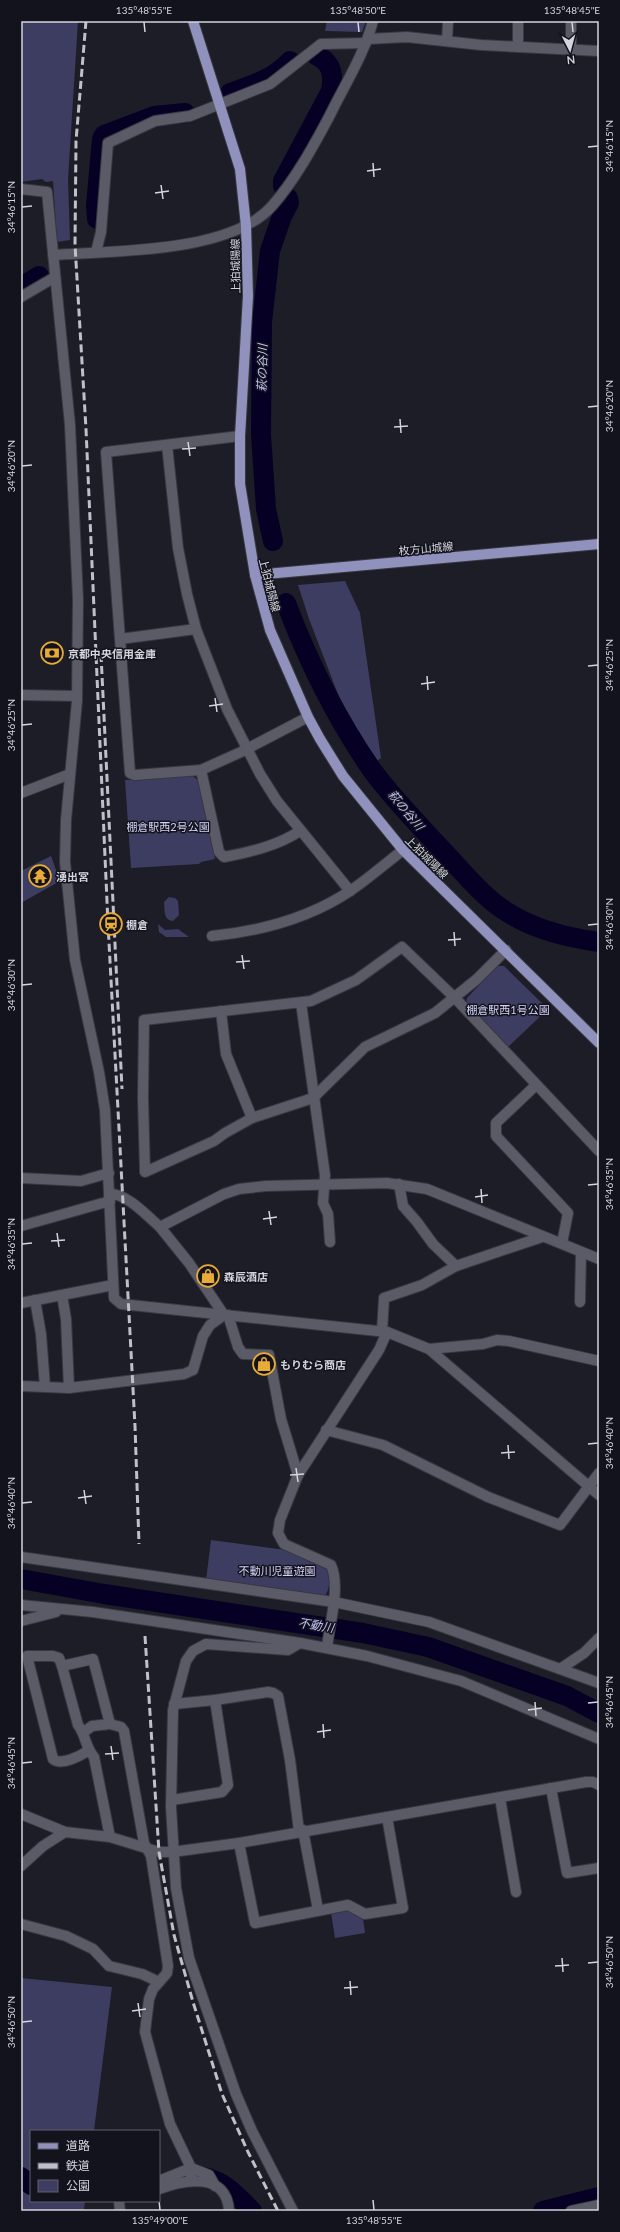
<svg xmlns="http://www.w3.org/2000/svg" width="620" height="2232" viewBox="0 0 620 2232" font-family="Lato,'Noto Sans JP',sans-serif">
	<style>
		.green { fill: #3d3c61 }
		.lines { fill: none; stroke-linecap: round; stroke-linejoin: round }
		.river { stroke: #060025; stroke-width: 20 }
		.minor-casing { stroke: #383841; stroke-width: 12 }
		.major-casing { stroke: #383841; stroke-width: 12 }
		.minor { stroke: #5b5b68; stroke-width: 10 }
		.major { stroke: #9191be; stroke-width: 10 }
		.rail { stroke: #c0c0c8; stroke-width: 3; stroke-dasharray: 8 4; stroke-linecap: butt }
		.ticks { fill: none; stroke: #d4d4dc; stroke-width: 1.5 }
		.labels { text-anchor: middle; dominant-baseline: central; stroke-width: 3; stroke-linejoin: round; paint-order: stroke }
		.street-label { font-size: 11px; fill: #d4d4dc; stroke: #13131e }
		.poi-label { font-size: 11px; font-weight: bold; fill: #d4d4dc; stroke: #13131e; text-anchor: start }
		.park-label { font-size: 11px; fill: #d1d2f5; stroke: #13131e }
		.water-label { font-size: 12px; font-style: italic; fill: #c0c1f4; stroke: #13131e }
		.neatline { fill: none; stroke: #d4d4dc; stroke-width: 1.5 }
		.ticks-label { font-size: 10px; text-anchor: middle; fill: #d4d4dc }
	</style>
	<rect width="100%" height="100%" fill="#1c1d27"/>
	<g class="green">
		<path d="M21,21H78L68,179L70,240L57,242L53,181L46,182L42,179L21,182Z"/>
		<path d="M327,21H366L362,32L325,31Z"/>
		<path d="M345,581L360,613L381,758L374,763L341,702L309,619L298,585Z"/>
		<path d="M191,775L198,780L215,859L201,862L199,864L131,868L125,780Z"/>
		<path d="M51,856L60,881L21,903V871Z"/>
		<path d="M169,897L175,898L178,901L179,915L173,921C163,920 165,910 164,902Z"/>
		<path d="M158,924L165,930L178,929L189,937H166L159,932Z"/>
		<path d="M497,966H504L548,1009L507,1048L466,1005L467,998Z"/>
		<path d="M211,1540L286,1550L328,1568C331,1577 330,1590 324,1597L206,1580Z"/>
		<path d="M350,1910L363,1918L365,1933L335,1938L331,1913Z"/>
		<path d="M21,1978L112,1987L94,2131H31V2201H85L84,2211H21Z"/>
	</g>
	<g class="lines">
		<g class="river">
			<path d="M230,93C253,85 273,79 290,61"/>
			<path d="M283,186V181L331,91C334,76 332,62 316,55"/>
			<path d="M97,219L96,205L102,139L104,135L154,116L185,113"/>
			<path d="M21,287L39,276"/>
			<path d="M273,541L266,509L261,435L262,322L270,251L282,216L289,203L288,198"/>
			<path d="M286,603C308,661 336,718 372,770C394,800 421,827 446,854C465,874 483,897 507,912C533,929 569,938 599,942"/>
			<path d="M21,1579L104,1594L363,1633L428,1647L567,1696L599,1713"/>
			<path d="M191,2175C220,2177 233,2191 252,2211"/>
			<path d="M21,2177L31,2185"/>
			<path d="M543,2211L599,2197"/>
		</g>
		<g class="minor-casing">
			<g id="minor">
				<path d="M571,21V50"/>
				<path d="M368,39L407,37L481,45L599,51"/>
				<path d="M447,41L448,21"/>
				<path d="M518,47V21"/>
				<path d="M21,189L47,192L70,425L78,599L77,701L66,820L65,862L75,960L99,1072L105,1110L114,1298L121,1304L387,1332L429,1349L599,1495"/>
				<path d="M96,252L101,232L108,143L155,121L190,116L270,84L321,44L366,43"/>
				<path d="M53,255C113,251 231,253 272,206C295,180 313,147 329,117C344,86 364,55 373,21"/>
				<path d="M21,297L55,277"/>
				<path d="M240,436L106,452L130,773L135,775L201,770L241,752L308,717"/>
				<path d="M167,445L178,548L187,594L196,629L227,709L260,774L277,801L350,891"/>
				<path d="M120,639L196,629"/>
				<path d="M21,695L76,696"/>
				<path d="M201,770L219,852L224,857C250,852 277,846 300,831"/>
				<path d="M21,793L70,774"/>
				<path d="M212,936C261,931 308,919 350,891C368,879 385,864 403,850"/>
				<path d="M506,950L477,979L435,1013L365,1047L313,1098L252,1118L225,1133L214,1141L145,1172L143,1098L144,1020L311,1001L356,980L402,947L455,998L599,1151"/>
				<path d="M301,1003L325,1175L323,1203L328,1214L330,1242"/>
				<path d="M221,1011L226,1054L252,1118"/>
				<path d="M535,1086L496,1123V1136L568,1213L562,1243"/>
				<path d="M21,1178L81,1181L109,1173"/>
				<path d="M399,1184L403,1206L417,1222L433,1244L456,1266L542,1237"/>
				<path d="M110,1194C128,1194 147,1216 160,1227L224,1194L239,1189L266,1186L387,1183L427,1189L599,1259"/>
				<path d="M21,1226L110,1201"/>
				<path d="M62,1295L66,1319L69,1388"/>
				<path d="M35,1300L41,1334L45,1387"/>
				<path d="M580,1302L581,1252"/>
				<path d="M21,1303L113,1285"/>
				<path d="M228,1315L238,1347L243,1354L269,1355L281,1419L298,1475"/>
				<path d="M382,1332L384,1298L422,1285L456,1266"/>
				<path d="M429,1349L483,1344L497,1340L509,1341L599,1361"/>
				<path d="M21,1386L69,1388L184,1374L193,1370L203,1336L210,1325L224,1315L189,1263L160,1227"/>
				<path d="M326,1430L383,1445L488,1497L560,1525L599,1473"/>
				<path d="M21,1557L334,1602L429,1622L599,1683"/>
				<path d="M21,1605L93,1612L300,1643L367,1656L461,1681L599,1739"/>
				<path d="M21,1621L56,1612"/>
				<path d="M327,1648C329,1625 341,1587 331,1565L284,1544L278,1533L280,1520L298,1475L379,1350L387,1332"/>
				<path d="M62,1666L59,1658L53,1656H27L53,1759C61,1766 80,1756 88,1751"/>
				<path d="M560,1669L584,1653L599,1638"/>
				<path d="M215,1700L268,1692L273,1693L278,1696L290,1760L299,1831"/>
				<path d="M84,1732L92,1726L110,1724"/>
				<path d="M551,1788L567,1873L599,1868"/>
				<path d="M500,1798L516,1892"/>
				<path d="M172,1800L222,1792L228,1785L215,1700L174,1704"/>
				<path d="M21,1814L65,1832L110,1837L159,1852H172L239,1843L586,1782H593L599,1785"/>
				<path d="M303,1830L318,1910"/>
				<path d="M110,1837L94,1757C85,1747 86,1735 78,1725L62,1666L93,1659L110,1724L121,1727L124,1731L144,1843L151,1856L168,1966L167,1973L153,1989L149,1999L145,2032L170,2124L191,2168V2180"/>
				<path d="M239,1843L255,1923L348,1905L365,1914L403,1908L387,1817"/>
				<path d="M21,1866L43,1846L65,1832"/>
				<path d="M21,1924L66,1936L93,1949L109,1966L142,1974L159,1982"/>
				<path d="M159,2181L191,2168L209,2175L215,2186"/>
				<path d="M159,2189C185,2179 227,2172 229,2211"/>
				<path d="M119,2201L120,2211"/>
				<path d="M293,2211L252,2131L236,2094L189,1958L176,1888L171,1807L173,1710L186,1661L193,1651L206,1644L288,1650L300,1643"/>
				<path d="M571,2211L599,2205"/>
			</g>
		</g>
		<g class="major-casing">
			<g id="major">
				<path d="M193,21L240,169L246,226L248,296L240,436V484L255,575L270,630L308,717L320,739L343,776L403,850L599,1043"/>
				<path d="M255,575L599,544"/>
			</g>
		</g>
		<use href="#minor" class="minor"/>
		<use href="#major" class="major"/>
		<g class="rail">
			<path d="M86,21L76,141L75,245L86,429L108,924L135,1426L139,1544"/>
			<path d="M101,654L122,1089"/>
			<path d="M145,1636L159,1852L174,1935L193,2002L222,2094L248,2152L278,2211"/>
		</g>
	</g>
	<path class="ticks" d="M144,22L145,32M358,22L359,32M572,22L573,32M588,147L598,146M373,163L374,177M367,171L381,169M161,185L163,199M155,193L169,191M22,207L32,206M588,407L598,406M400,419L401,433M394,427L408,426M188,442L190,456M182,449L196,448M22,466L32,465M588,666L598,665M427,676L428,690M421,684L435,682M215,698L217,712M209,706L223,704M22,725L32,724M588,925L598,924M454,932L455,946M448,940L461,939M242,955L244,969M236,962L250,961M22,985L32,984M588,1185L598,1184M481,1189L482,1203M475,1197L488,1195M269,1211L271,1225M263,1219L277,1217M57,1233L59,1247M51,1241L65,1240M22,1244L32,1243M588,1444L598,1443M508,1445L509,1459M501,1453L515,1452M296,1468L298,1482M290,1475L304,1474M84,1490L86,1504M78,1498L92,1496M22,1503L32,1502M535,1702L536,1716M588,1703L598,1702M528,1710L542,1708M323,1724L324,1738M317,1732L331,1730M111,1746L113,1760M105,1754L119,1753M22,1763L32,1762M562,1958L563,1972M588,1963L598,1962M555,1966L569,1965M350,1981L351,1995M344,1988L358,1987M138,2003L140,2017M132,2011L146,2009M22,2022L32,2021M159,2200L160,2210M373,2200L374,2210"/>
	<defs>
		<g id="bank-ring" transform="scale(1.15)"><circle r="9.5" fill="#13131e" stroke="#e8ab37" stroke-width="1.5"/><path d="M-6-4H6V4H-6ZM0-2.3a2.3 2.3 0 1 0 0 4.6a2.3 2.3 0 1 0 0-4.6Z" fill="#e8ab37"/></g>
		<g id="temple-ring" transform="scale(1.15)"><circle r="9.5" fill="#13131e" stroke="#e8ab37" stroke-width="1.5"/><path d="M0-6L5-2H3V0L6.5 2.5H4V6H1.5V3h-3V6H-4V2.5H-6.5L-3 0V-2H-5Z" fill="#e8ab37"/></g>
		<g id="station-ring" transform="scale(1.15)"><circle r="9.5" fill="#13131e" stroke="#e8ab37" stroke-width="1.5"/><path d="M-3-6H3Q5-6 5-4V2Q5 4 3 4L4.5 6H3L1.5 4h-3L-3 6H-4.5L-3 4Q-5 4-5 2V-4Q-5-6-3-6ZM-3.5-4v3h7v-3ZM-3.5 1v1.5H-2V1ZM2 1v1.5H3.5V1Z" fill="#e8ab37"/></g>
		<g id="shop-ring" transform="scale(1.15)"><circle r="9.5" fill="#13131e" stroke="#e8ab37" stroke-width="1.5"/><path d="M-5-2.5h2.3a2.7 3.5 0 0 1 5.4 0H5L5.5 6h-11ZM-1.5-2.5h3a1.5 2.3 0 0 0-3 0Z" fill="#e8ab37"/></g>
	</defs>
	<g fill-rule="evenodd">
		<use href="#bank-ring" x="52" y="653"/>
		<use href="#temple-ring" x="40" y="876"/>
		<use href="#station-ring" x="111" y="924"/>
		<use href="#shop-ring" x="208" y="1276"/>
		<use href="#shop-ring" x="264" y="1364"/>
	</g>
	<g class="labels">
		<g class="street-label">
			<text transform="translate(235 266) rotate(-91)">上狛城陽線</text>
			<text transform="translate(426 548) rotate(-5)">枚方山城線</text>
			<text transform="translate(270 585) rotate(76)">上狛城陽線</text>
			<text transform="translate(427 857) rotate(45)">上狛城陽線</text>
		</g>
		<g class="poi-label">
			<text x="68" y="653">京都中央信用金庫</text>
			<text x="56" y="876">湧出宮</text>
			<text x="126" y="924">棚倉</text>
			<text x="224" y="1276">森辰酒店</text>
			<text x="280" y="1364">もりむら商店</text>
		</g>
		<g class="park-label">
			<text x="168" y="826">棚倉駅西2号公園</text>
			<text x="508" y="1009">棚倉駅西1号公園</text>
			<text x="277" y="1570">不動川児童遊園</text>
		</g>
		<g class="water-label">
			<text transform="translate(262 368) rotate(-89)">萩の谷川</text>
			<text transform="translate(406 810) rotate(50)">萩の谷川</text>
			<text transform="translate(316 1625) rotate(9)">不動川</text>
		</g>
	</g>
	<rect width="620" height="2232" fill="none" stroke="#13131e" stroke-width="44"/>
	<rect x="30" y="2130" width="130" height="72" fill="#13131e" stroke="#60606a"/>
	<rect x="38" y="2143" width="20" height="6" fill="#9191be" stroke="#60606a"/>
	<text x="66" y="2150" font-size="12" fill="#d4d4dc">道路</text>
	<rect x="38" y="2163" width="20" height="6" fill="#c0c0c8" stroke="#60606a"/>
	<text x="66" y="2170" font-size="12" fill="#d4d4dc">鉄道</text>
	<rect x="38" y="2180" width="20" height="12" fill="#3d3c61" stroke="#60606a"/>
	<text x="66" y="2190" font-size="12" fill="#d4d4dc">公園</text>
	<g transform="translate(570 50) rotate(174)" stroke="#13131e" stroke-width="3" paint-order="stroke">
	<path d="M0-3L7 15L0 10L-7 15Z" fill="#d4d4dc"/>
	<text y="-6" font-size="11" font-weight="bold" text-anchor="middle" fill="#d4d4dc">N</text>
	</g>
	<rect x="22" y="22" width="576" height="2188" class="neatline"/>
	<g class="ticks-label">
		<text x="144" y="14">135°48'55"E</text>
		<text x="358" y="14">135°48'50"E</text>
		<text x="572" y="14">135°48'45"E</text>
		<text transform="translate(609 146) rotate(-90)" y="4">34°46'15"N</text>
		<text transform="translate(11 207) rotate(-90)" y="4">34°46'15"N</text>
		<text transform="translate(609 406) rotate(-90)" y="4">34°46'20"N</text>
		<text transform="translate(11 466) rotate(-90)" y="4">34°46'20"N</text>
		<text transform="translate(609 665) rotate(-90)" y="4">34°46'25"N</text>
		<text transform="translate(11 725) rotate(-90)" y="4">34°46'25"N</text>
		<text transform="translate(609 924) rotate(-90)" y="4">34°46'30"N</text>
		<text transform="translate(11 985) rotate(-90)" y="4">34°46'30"N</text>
		<text transform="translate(609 1184) rotate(-90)" y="4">34°46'35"N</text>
		<text transform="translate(11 1244) rotate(-90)" y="4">34°46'35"N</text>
		<text transform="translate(609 1443) rotate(-90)" y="4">34°46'40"N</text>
		<text transform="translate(11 1503) rotate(-90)" y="4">34°46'40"N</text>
		<text transform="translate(609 1702) rotate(-90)" y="4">34°46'45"N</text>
		<text transform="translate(11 1763) rotate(-90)" y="4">34°46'45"N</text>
		<text transform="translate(609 1962) rotate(-90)" y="4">34°46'50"N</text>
		<text transform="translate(11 2022) rotate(-90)" y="4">34°46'50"N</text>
		<text x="160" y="2224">135°49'00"E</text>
		<text x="374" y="2224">135°48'55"E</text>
	</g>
</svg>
